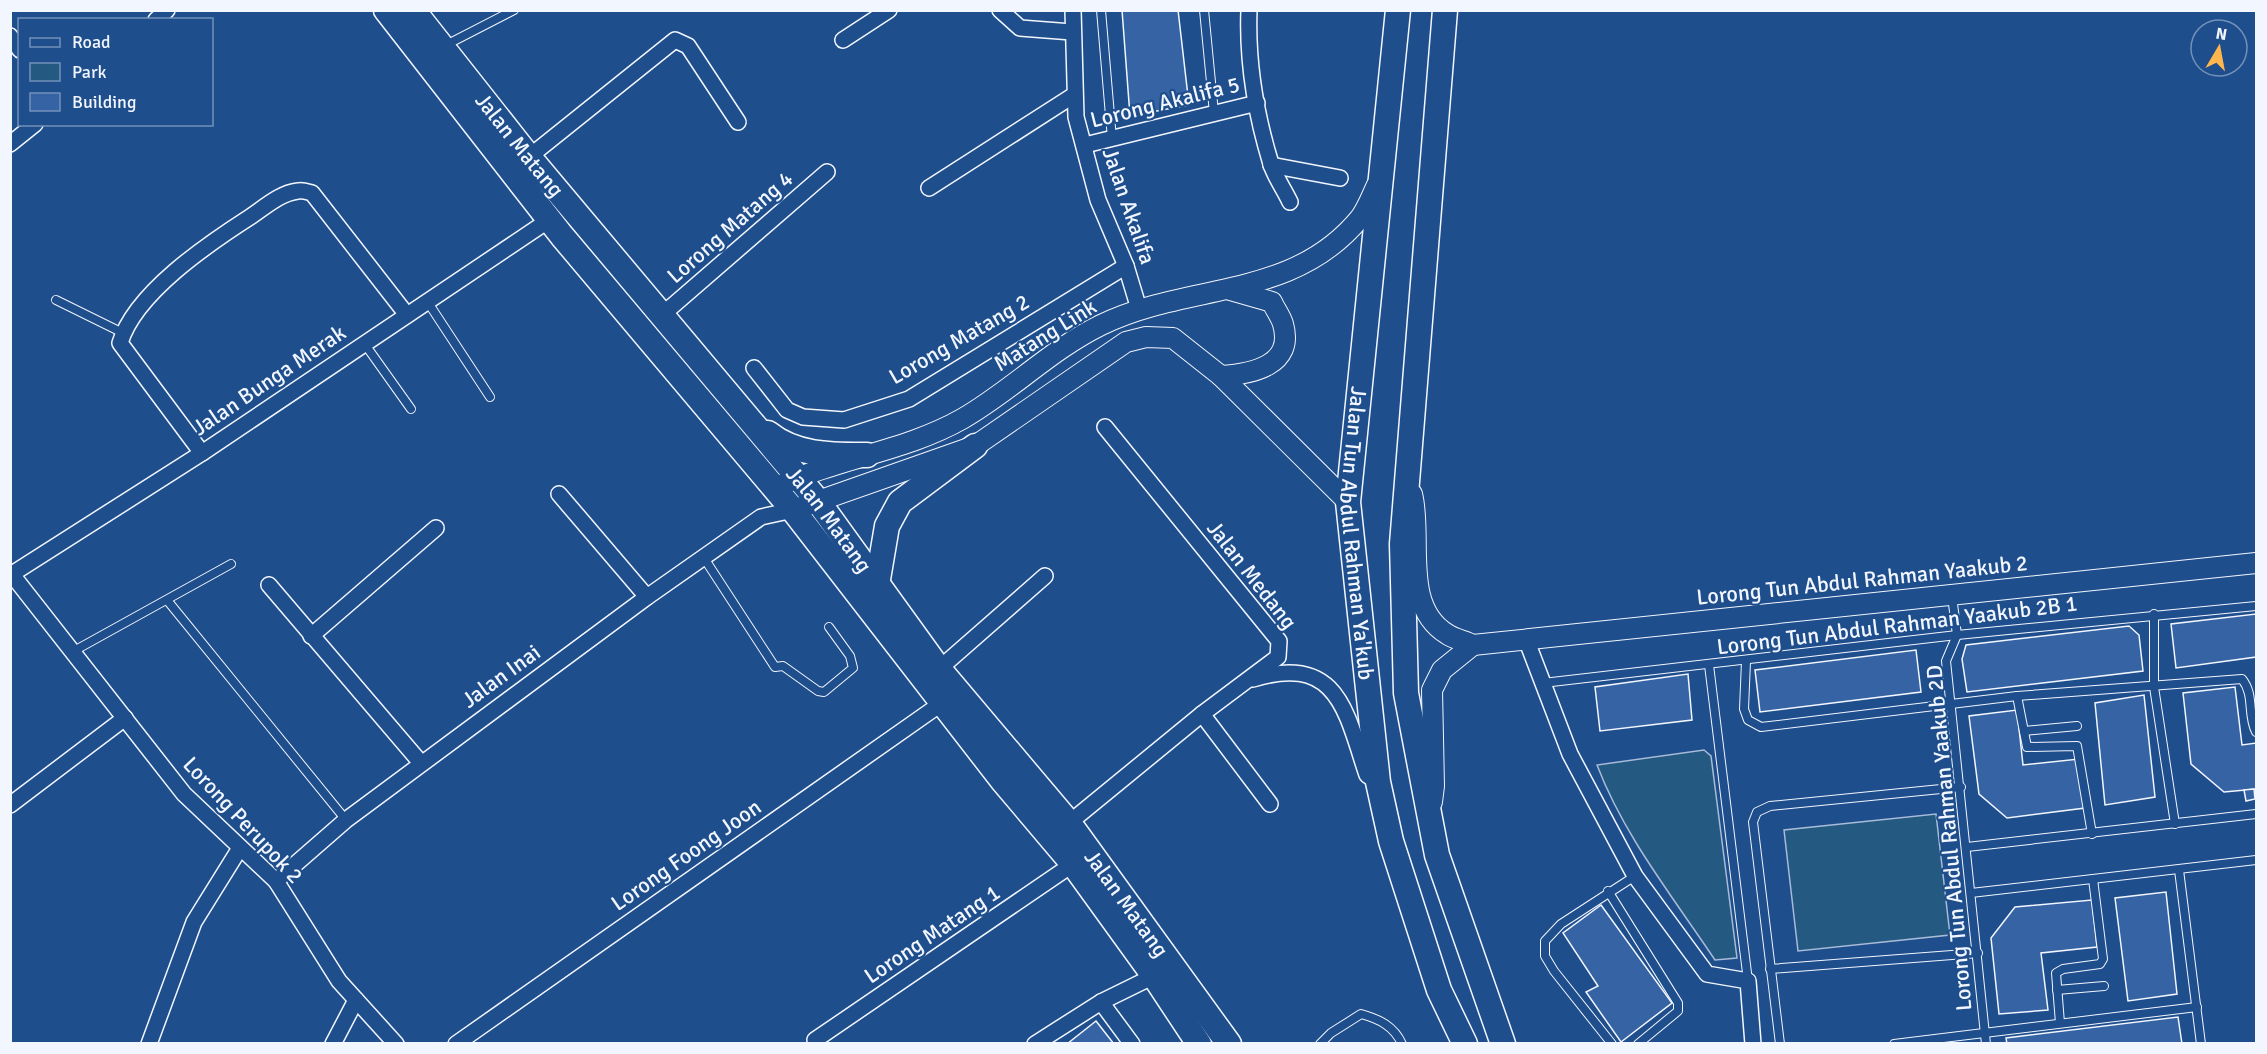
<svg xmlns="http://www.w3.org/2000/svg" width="2267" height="1054" viewBox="0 0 2267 1054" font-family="Signika,sans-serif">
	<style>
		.green { fill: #245a82; stroke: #a8bbd7; stroke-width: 1.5 }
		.building { fill: #3563a3; stroke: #f2f6ff; stroke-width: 1.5 }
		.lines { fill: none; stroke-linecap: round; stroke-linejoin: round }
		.service-casing { stroke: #f2f6ff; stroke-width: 10 }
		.minor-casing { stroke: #f2f6ff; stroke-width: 18 }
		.tertiary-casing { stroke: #f2f6ff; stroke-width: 22 }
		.primary-casing { stroke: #f2f6ff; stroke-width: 27 }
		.service { stroke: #1f4e8c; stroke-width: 8 }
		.minor { stroke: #1f4e8c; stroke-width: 15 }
		.tertiary { stroke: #1f4e8c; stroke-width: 20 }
		.primary { stroke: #1f4e8c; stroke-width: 24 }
		.labels { text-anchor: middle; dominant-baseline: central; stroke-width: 4.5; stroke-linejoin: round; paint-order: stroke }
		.street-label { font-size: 22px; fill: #f2f6ff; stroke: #1f4e8c }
	</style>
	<rect width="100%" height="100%" fill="#1f4e8c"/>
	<g class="green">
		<path d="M1704,750L1711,756L1737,958L1715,960C1673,897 1624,836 1597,765Z"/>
		<path d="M1936,814L1950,935L1798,951L1784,830Z"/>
	</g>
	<g class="building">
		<path d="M1122,10H1178L1189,105L1130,116Z"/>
		<path d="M2256,614V657L2176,668L2171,624Z"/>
		<path d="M2129,626L2139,635L2143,671L1967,692L1962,659L1966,645Z"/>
		<path d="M1916,650L1921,692L1760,712L1755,670Z"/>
		<path d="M1688,674L1692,720L1600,731L1595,687Z"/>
		<path d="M2235,687L2242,745L2256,743V789L2224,792L2191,764L2183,693Z"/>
		<path d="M2144,695L2155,797L2105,805L2095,703Z"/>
		<path d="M2017,710L2023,765L2079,759L2085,808L2007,818L1979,794L1969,716Z"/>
		<path d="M2254,789L2255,799L2246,801L2244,790Z"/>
		<path d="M2166,892L2177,994L2128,1001L2115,898Z"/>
		<path d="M2092,900L2097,947L2041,953L2048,1010L1999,1014L1991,938L2015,907Z"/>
		<path d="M1601,905L1672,1003L1621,1042L1586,992L1598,986L1563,933Z"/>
		<path d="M2178,1017L2182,1044H2007L2006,1038Z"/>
		<path d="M1096,1021L1114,1044H1067Z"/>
	</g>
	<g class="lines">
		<g class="service-casing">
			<g id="service">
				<path d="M1101,10L1112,139"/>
				<path d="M1204,10L1214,113"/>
				<path d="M446,45L514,10"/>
				<path d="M56,300L123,333"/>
				<path d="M427,301L490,397"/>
				<path d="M364,343L411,409"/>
				<path d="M704,558L775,667L783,666L818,691L824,692L853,668L850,656L829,627"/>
				<path d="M1952,596L1957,635L1946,661L1986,1044"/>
				<path d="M167,600L346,820"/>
				<path d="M2154,614V687L2175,824"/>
				<path d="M72,652L231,564"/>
				<path d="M1746,661L1744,709L1748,720L1761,727L2017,696L2242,679C2255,695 2247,715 2256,732"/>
				<path d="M1709,665L1748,981"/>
				<path d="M1543,683L1957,635L2256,606"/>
				<path d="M2017,696L2027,747L2077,746L2092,834"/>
				<path d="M2024,731L2077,726"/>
				<path d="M1967,847L2256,814"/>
				<path d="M2179,870L2201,1044"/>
				<path d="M1608,891L1678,1003V1011L1638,1044"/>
				<path d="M1971,893L2256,860"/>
				<path d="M1770,969L1978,953"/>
				<path d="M2057,990L2104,986"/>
				<path d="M2060,1023L2056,973L2063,969L2100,964L2103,959L2093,879"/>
				<path d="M1320,1044L1331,1033L1361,1014C1379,1019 1394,1026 1402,1044"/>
				<path d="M1612,1044L1554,971L1545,956V941L1561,924L1635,876"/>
				<path d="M1780,1044L1753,822L1757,812L1770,806L1961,787"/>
				<path d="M1894,1044L2197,1007"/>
			</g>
		</g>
		<g class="minor-casing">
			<g id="minor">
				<path d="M1000,10L1020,28L1072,32"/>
				<path d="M1073,10L1076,117L1098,200L1126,266L1139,309"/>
				<path d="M1249,10C1247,61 1256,115 1271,164C1275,177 1284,189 1290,202"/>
				<path d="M156,20L167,10"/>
				<path d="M10,36L20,50"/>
				<path d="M843,40L889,10"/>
				<path d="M10,144L35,124"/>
				<path d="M1085,145L1257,103"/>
				<path d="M529,157L675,40L688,46L738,122"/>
				<path d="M1271,165L1340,178"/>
				<path d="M929,188L1074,95"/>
				<path d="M662,315L827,172"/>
				<path d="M754,368L787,410L803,417L844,420L909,399L1126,266"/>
				<path d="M202,453L120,343C135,293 208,244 250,217C265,207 280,193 298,191C303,190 308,192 312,193L407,315"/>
				<path d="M559,494L647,597"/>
				<path d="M10,572L184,794L276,881L339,981L396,1044"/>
				<path d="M12,574L202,453L549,220"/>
				<path d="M269,585L421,763"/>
				<path d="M311,636L436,528"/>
				<path d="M1526,639L1570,754L1635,876L1707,974L1748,981L1753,1044"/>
				<path d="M939,669L1045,576"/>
				<path d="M1253,679C1338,653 1346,712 1367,775L1376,781"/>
				<path d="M1202,714L1270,804"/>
				<path d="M10,805L125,718"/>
				<path d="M1069,823L1202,714L1278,657L1279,641L1105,427"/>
				<path d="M276,881L346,820L647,597L761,517L793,510"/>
				<path d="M1101,1002L1132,1044"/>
				<path d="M815,1040L1073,864"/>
				<path d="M149,1044L194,922L240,848"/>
				<path d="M333,1044L356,1000"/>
				<path d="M456,1044L942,703"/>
				<path d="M1035,1044L1101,1002L1154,976"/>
			</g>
		</g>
		<g class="tertiary-casing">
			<g id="tertiary">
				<path d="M1221,376C1251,374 1295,366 1283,324C1281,317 1275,309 1272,302L1230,290"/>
				<path d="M775,488C835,458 904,452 962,419C1011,391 1050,350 1101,325C1188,282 1292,301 1360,218C1367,209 1372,195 1377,185"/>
				<path d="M1412,494C1423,537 1401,606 1447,634C1454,639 1465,641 1473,645L2256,563"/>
				<path d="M793,510L975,446L1126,342L1146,337L1173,338L1221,376L1348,502"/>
				<path d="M1432,802L1434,786L1432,690L1442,670L1473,645"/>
			</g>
		</g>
		<g class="primary-casing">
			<g id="primary">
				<path d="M386,10L562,236L793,510L1002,780L1073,864L1154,976L1199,1044"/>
				<path id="s1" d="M413,10L529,157L817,500L939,669L1069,823L1229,1044"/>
				<path id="s2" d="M1398,10L1348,502L1378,782L1391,841L1439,990L1465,1044"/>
				<path d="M1445,10L1402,544L1406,693L1437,855L1503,1044"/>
				<path d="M768,433C796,456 833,455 867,455"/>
				<path d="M877,585L887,526L900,502L975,446"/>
			</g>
		</g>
		<use href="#service" class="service"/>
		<use href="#minor" class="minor"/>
		<use href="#tertiary" class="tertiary"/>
		<use href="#primary" class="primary"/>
	</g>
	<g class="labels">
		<g class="street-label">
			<text transform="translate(1165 102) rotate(-14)">Lorong Akalifa 5</text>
			<text stroke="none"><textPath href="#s1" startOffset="172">Jalan Matang</textPath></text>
			<text transform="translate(1129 206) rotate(71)">Jalan Akalifa</text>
			<text transform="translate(730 227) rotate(-41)">Lorong Matang 4</text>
			<text transform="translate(1045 335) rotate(-32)">Matang Link</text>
			<text transform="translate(959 339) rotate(-30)">Lorong Matang 2</text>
			<text transform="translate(269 380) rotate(-34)">Jalan Bunga Merak</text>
			<text stroke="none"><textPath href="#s1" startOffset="658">Jalan Matang</textPath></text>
			<text stroke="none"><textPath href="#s2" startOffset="526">Jalan Tun Abdul Rahman Ya'kub</textPath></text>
			<text transform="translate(1252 575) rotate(52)">Jalan Medang</text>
			<text transform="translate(1862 580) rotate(-6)">Lorong Tun Abdul Rahman Yaakub 2</text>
			<text transform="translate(1897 625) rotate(-7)">Lorong Tun Abdul Rahman Yaakub 2B 1</text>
			<text transform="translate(501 676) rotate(-36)">Jalan Inai</text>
			<text transform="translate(243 820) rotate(47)">Lorong Perupok 2</text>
			<text transform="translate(1949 838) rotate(-95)">Lorong Tun Abdul Rahman Yaakub 2D</text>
			<text transform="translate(686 855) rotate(-35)">Lorong Foong Joon</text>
			<text stroke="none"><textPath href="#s1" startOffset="1144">Jalan Matang</textPath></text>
			<text transform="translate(932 934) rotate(-34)">Lorong Matang 1</text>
		</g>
	</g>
	<rect width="2267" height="1054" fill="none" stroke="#f2f6ff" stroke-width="24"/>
	<rect x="18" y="18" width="195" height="108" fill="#1f4e8c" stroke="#7391ba" stroke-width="1.5"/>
	<rect x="30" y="38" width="30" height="9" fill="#1f4e8c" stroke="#7391ba" stroke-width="1.5"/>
	<text x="72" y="48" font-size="18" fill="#f2f6ff">Road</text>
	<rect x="30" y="63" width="30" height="18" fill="#245a82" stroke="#7391ba" stroke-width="1.5"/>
	<text x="72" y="78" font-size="18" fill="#f2f6ff">Park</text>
	<rect x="30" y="93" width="30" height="18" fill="#3563a3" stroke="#7391ba" stroke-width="1.5"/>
	<text x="72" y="108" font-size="18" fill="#f2f6ff">Building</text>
	<g transform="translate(2219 48) rotate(10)"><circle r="28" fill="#1f4e8c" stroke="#7391ba" stroke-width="1.5"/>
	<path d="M0-4.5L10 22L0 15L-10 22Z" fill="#ffb74d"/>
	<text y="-9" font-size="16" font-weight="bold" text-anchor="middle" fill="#f2f6ff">N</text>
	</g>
</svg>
